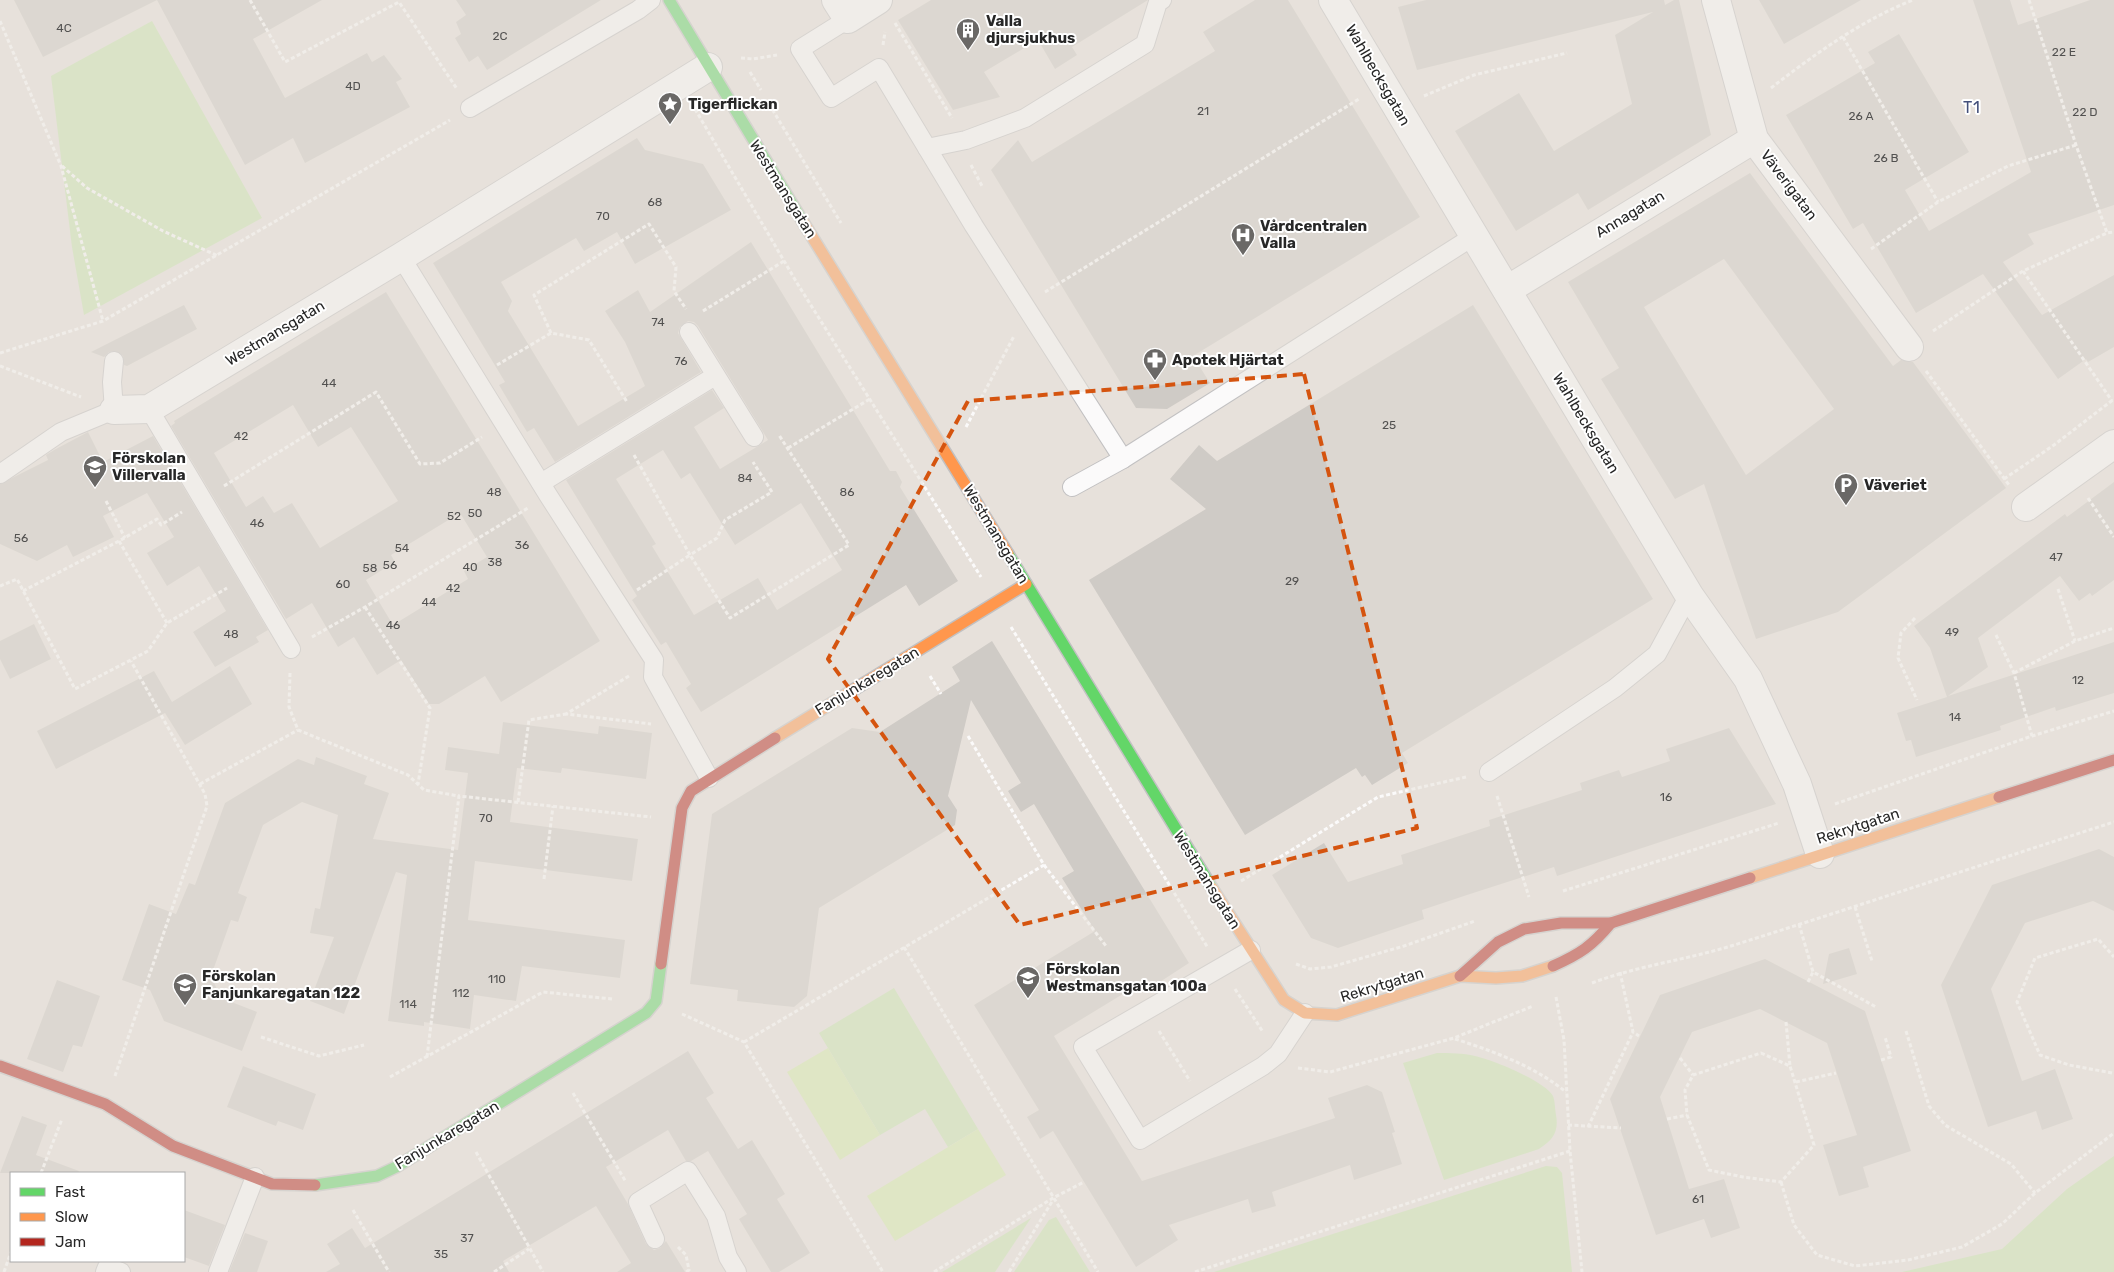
<svg xmlns="http://www.w3.org/2000/svg" width="2114" height="1272" viewBox="0 0 2114 1272" font-family="Rubik,sans-serif">
	<style>
		.green { fill: #c9e5b0 }
		.pitch { fill: #d6eaac }
		.building { fill: #cfcbc6; fill-rule: evenodd }
		.lines { fill: none; stroke-linecap: round; stroke-linejoin: round }
		.lane-casing { stroke: #c2c1c2; stroke-width: 20 }
		.street-casing { stroke: #c2c1c2; stroke-width: 30 }
		.fast-casing { stroke: #c2c1c2; stroke-width: 14 }
		.slow-casing { stroke: #c2c1c2; stroke-width: 14 }
		.jam-casing { stroke: #c2c1c2; stroke-width: 14 }
		.path { stroke: #fbfafa; stroke-width: 3; stroke-dasharray: 4 2.5; stroke-linecap: butt }
		.lane { stroke: #fbfafa; stroke-width: 18 }
		.street { stroke: #fbfafa; stroke-width: 28 }
		.fast { stroke: #63d668; stroke-width: 11 }
		.slow { stroke: #ff974d; stroke-width: 11 }
		.jam { stroke: #b3261e; stroke-width: 11 }
		.marked { fill: none; stroke: #d5540f; stroke-width: 4; stroke-dasharray: 10 6; stroke-linejoin: round }
		.labels { text-anchor: middle; dominant-baseline: central; stroke-width: 4; stroke-linejoin: round; paint-order: stroke }
		.number-label { font-size: 12px; fill: #525150 }
		.poi-label { font-size: 15px; font-weight: bold; fill: #272727; stroke: #fff; text-anchor: start }
		.street-label { font-size: 15px; fill: #272727; stroke: #fff }
		.neighbourhood-label { font-size: 16px; letter-spacing: 1px; fill: #44507b; stroke: #fff }
	</style>
	<rect width="100%" height="100%" fill="#e7e1db"/>
	<g class="green">
		<path d="M152,21L262,218L84,315L72,247L51,76Z"/>
		<path d="M894,988L978,1129L948,1147L925,1109L880,1135L819,1033Z"/>
		<path d="M1437,1053C1450,1053 1463,1053 1475,1056C1493,1060 1545,1081 1553,1096C1555,1101 1555,1109 1556,1115C1559,1132 1553,1140 1539,1149L1444,1180L1403,1063Z"/>
		<path d="M2114,1156V1272H1902L2002,1249L2067,1189Z"/>
		<path d="M1546,1166L1557,1167L1562,1173L1572,1272H1214Z"/>
		<path d="M1056,1217L1090,1272H1014L1049,1220Z"/>
		<path d="M1031,1218L995,1272H942Z"/>
	</g>
	<g class="pitch">
		<path d="M828,1048L880,1135L840,1160L787,1072Z"/>
		<path d="M978,1129L1006,1175L895,1241L867,1196Z"/>
	</g>
	<g class="building">
		<path d="M14,0H322L253,39L285,98L367,53L372,62L384,55L402,79L396,82L410,107L305,163L293,138L245,165L157,0L43,57Z"/>
		<path d="M456,0H601L487,70L478,56L469,62L455,38L461,34L456,22L466,15Z"/>
		<path d="M931,0H1148L1072,47L1077,55L1055,69L1038,40L984,72L1000,97L953,110L898,20Z"/>
		<path d="M1255,0H1288L1420,217L1193,356L1210,383L1167,409L1136,408L991,170L1018,140L1032,162L1215,51L1203,32Z"/>
		<path d="M1426,0H1664L1665,5L1674,0H1679L1711,135L1588,210L1578,193L1516,231L1455,131L1519,93L1554,151L1632,104L1615,35L1653,12L1417,70L1398,7Z"/>
		<path d="M1759,0H1861L1784,44Z"/>
		<path d="M1973,0H2010L2018,25L2090,0H2114V205L2028,234L2034,244L2003,262L2042,315L2114,275V347L2088,362L2086,359L2058,379L1983,274L1916,313L1863,223L1853,229L1786,115L1875,63L1868,52L1899,34L1969,152L1905,190L1929,231L2031,172Z"/>
		<path d="M637,138L645,150L703,164L731,210L635,264L617,232L584,251L576,238L501,282L512,301L508,311L578,426L645,386L625,342L605,311L638,290L650,312L751,242L890,471H896L902,482L900,487L958,581L919,606L906,585L701,712L686,688L691,684L666,642L661,645L632,600L637,596L566,480L712,390L724,408L694,427L720,469L768,440L698,326L694,322L688,321L680,327L678,333L701,372L555,462L534,428L527,432L499,385L505,382L433,263ZM663,450L681,479L690,473L735,545L801,503L842,570L777,610L758,578L694,615L652,546L656,544L616,479Z"/>
		<path d="M1750,173L1893,366L1901,360L1913,362L2006,488L1838,612L1756,639L1704,484L1675,499L1601,379L1619,368L1568,282ZM1724,259L1834,409L1746,475L1644,307Z"/>
		<path d="M386,292L600,641L501,702L485,676L439,704H429L401,660L377,675L354,637L338,647L312,603L286,619L171,426L175,423L174,421ZM293,405L318,447L351,427L398,501L320,548L292,503L274,513L263,496L246,507L214,453ZM460,513L487,557L464,571L468,579L393,625L366,580L395,562L391,555Z"/>
		<path d="M184,305L197,329L127,366L124,365L123,356L115,351L109,352L104,357L91,352Z"/>
		<path d="M1473,305L1653,599L1402,753L1408,763L1372,785L1365,775L1362,777L1356,768L1245,835L1089,580L1206,509L1170,479L1199,445L1217,461Z"/>
		<path d="M88,432L103,462L153,436L268,630L256,637L259,642L215,667L193,632L226,611L199,566L167,586L147,553L174,537L147,493L103,516L114,537L73,557L67,545L37,561L0,544V484L48,460L46,455L54,450Z"/>
		<path d="M2114,482V580L2092,596L2090,593L2079,601L2060,576L1978,638L1988,667L1948,696L2114,642V693L2056,711L2055,707L2000,726L2001,730L1916,757L1911,740L1906,741L1897,713L1947,697L1930,648L1914,626L2065,514L2067,517Z"/>
		<path d="M34,624L51,659L10,679L0,659V641Z"/>
		<path d="M992,641L1189,963L1146,991L1141,983L1054,1036L1142,1181L1335,1118L1328,1098L1367,1085L1382,1092L1395,1132L1392,1133L1402,1164L1354,1180L1350,1165L1272,1192L1276,1206L1252,1213L1248,1199L1169,1225L1178,1240L1136,1267L1053,1131L1040,1139L1027,1117L1039,1110L974,1005L1095,931L1062,878L1074,871L1034,804L1021,812L1008,791L1021,783L971,700L948,796L957,810L955,825L819,908L807,996L794,1007L737,1001L738,990L690,984L712,814L852,728L880,732L960,681L952,667Z"/>
		<path d="M230,666L252,704L185,745L165,713L56,769L37,731L154,671L172,702Z"/>
		<path d="M503,722L598,734L599,726L652,733L646,779L562,768L561,773L517,768L510,822L638,839L632,881L475,861L468,920L625,940L620,978L522,966L516,1001L474,995L470,1029L424,1022V1026L388,1021L407,875L396,872L344,1014L310,1001L334,937L310,933L315,908L320,909L338,815L302,802L263,825L238,893L247,897L238,922L231,920L211,976L221,998L257,1012L242,1051L164,1021L150,990L122,980L149,904L176,914L189,883L195,885L225,803L298,759L314,765L316,757L367,776L364,784L389,793L373,839L458,850L468,773L445,770L448,747L499,754Z"/>
		<path d="M1729,728L1776,804L1557,876L1554,867L1467,895L1422,910L1424,919L1338,948L1311,938L1272,875L1324,843L1348,882L1403,864L1401,855L1490,826L1489,820L1582,790L1580,783L1619,770L1622,777L1670,761L1666,749Z"/>
		<path d="M2099,849L2114,857V911L2093,901L2025,923L1991,989L2022,1081L2055,1069L2073,1119L2042,1130L2036,1111L1988,1127L1941,985L1992,885Z"/>
		<path d="M1849,948L1857,974L1823,984L1829,954Z"/>
		<path d="M1765,959L1865,1011L1911,1151L1863,1167L1869,1187L1839,1196L1823,1145L1857,1135L1827,1043L1760,1009L1692,1032L1660,1097L1689,1189L1724,1179L1740,1228L1711,1238L1704,1219L1656,1235L1610,1099L1660,995Z"/>
		<path d="M57,980L100,996L82,1047L73,1045L63,1072L27,1059Z"/>
		<path d="M688,1051L714,1093L706,1098L738,1149L752,1140L785,1194L777,1199L810,1253L779,1272H771L739,1219L747,1214L708,1151L691,1161H686L668,1130L606,1167L628,1204L646,1244L654,1250L660,1248L666,1241L685,1272H617L631,1263L596,1206L503,1261L509,1272H326L340,1264L327,1244L352,1228L365,1248Z"/>
		<path d="M243,1066L316,1094L303,1130L278,1121L276,1126L227,1107Z"/>
		<path d="M22,1116L47,1125L36,1155L79,1171L78,1173H0Z"/>
		<path d="M184,1210L225,1225L209,1266L184,1257Z"/>
		<path d="M245,1233L268,1241L257,1272H229Z"/>
	</g>
	<g class="lines">
		<g class="lane-casing">
			<g id="lane">
				<path d="M848,19L800,49L831,98L879,68L974,226L1123,459L1072,487"/>
				<path d="M470,108L638,10L651,0"/>
				<path d="M927,148L966,140L1025,118L1145,44L1158,2L1162,0"/>
				<path d="M401,257L548,495L654,660L653,677L709,778"/>
				<path d="M689,332L754,437"/>
				<path d="M149,409L291,649"/>
				<path d="M1123,459L1474,236"/>
				<path d="M0,474L61,432L114,410L112,382L114,361"/>
				<path d="M541,483L715,376"/>
				<path d="M1489,772L1615,688L1657,654L1689,595"/>
				<path d="M1251,950L1083,1047L1140,1140L1263,1066L1278,1054L1305,1013"/>
				<path d="M655,1239L638,1202L688,1171L716,1216L728,1257L737,1272"/>
				<path d="M105,1272L107,1267L121,1272"/>
				<path d="M218,1272L255,1177"/>
			</g>
		</g>
		<g class="street-casing">
			<g id="street">
				<path d="M836,0L848,19L878,0"/>
				<path d="M1333,0L1689,595L1748,679L1797,784L1820,854"/>
				<path d="M1716,0L1754,139L1909,347"/>
				<path d="M1507,290L1754,139"/>
				<path d="M114,410L149,409L401,257L708,67"/>
				<path d="M2026,507L2114,444"/>
			</g>
		</g>
		<g class="fast-casing">
			<g id="fast">
				<path d="M669,0L803,222"/>
				<path d="M1008,554L1212,888"/>
				<path d="M315,1185L377,1176L396,1167L646,1013L656,1001L661,964"/>
			</g>
		</g>
		<g class="slow-casing">
			<g id="slow">
				<path d="M803,222L1008,554"/>
				<path d="M775,738L1026,584"/>
				<path d="M1750,878L1999,797"/>
				<path d="M1212,888L1284,1000L1305,1013L1337,1015L1460,976L1496,978L1522,976L1553,966"/>
			</g>
		</g>
		<g class="jam-casing">
			<g id="jam">
				<path d="M1999,797L2114,760"/>
				<path d="M661,964L682,808L691,791L775,738"/>
				<path d="M1553,966C1580,954 1592,946 1611,923"/>
				<path d="M1460,976L1498,942L1524,929L1561,923H1611L1750,878"/>
				<path d="M0,1066L105,1104L173,1146L272,1184L315,1185"/>
			</g>
		</g>
		<g class="path">
			<path d="M250,0L285,62L399,2L457,89"/>
			<path d="M2029,0L2076,145L2107,233"/>
			<path d="M0,21L61,166L103,321"/>
			<path d="M895,23L952,118"/>
			<path d="M1843,37L1938,202"/>
			<path d="M883,45L885,32"/>
			<path d="M741,58L753,59L777,55"/>
			<path d="M750,72L761,90"/>
			<path d="M1771,88C1815,54 1862,20 1913,0"/>
			<path d="M1424,96L1474,75L1567,53"/>
			<path d="M769,104L841,223"/>
			<path d="M695,109L797,283L981,577"/>
			<path d="M971,165L982,186"/>
			<path d="M62,166L87,188L163,231L218,256"/>
			<path d="M1871,249L1938,202L2008,166L2076,145"/>
			<path d="M2023,271L2112,401"/>
			<path d="M1045,292L1359,99"/>
			<path d="M703,311L784,261"/>
			<path d="M1933,331L2023,271L2107,233L2114,232"/>
			<path d="M551,333L534,295L649,224L676,267L674,291L686,309"/>
			<path d="M0,353L103,321L450,120"/>
			<path d="M497,365L551,333L589,340L627,402"/>
			<path d="M0,366L81,397"/>
			<path d="M1926,371L2009,485"/>
			<path d="M966,427L1014,336"/>
			<path d="M788,448L870,399"/>
			<path d="M634,455L690,555L717,538L725,520L772,492L753,462"/>
			<path d="M2004,479L2054,445L2114,399"/>
			<path d="M224,486L376,392L420,464L440,463L482,437"/>
			<path d="M2088,498L2114,537"/>
			<path d="M106,501L125,538"/>
			<path d="M119,541L167,623"/>
			<path d="M0,586L17,579L75,689L148,651L167,623L227,588"/>
			<path d="M2058,589L2075,641"/>
			<path d="M637,590L690,555L730,618L849,545L779,435"/>
			<path d="M23,591L119,541L157,519L161,525L182,512"/>
			<path d="M365,607L430,708L418,784"/>
			<path d="M1915,618L1901,633L1898,658L1917,700"/>
			<path d="M1011,627L1208,948"/>
			<path d="M1996,635L2014,673L2032,736"/>
			<path d="M312,637L365,607L528,508"/>
			<path d="M290,673L289,707L298,730L408,775L424,790L459,796"/>
			<path d="M2014,673L2075,641L2114,628"/>
			<path d="M629,676L566,714L651,724"/>
			<path d="M930,676L941,694"/>
			<path d="M200,784L298,730"/>
			<path d="M1497,796L1529,897"/>
			<path d="M518,802L529,720L566,714"/>
			<path d="M1835,804L2032,736L2114,711"/>
			<path d="M1044,865L1106,946"/>
			<path d="M544,879L553,806"/>
			<path d="M1241,881L1378,797L1466,777"/>
			<path d="M1563,891L1779,823"/>
			<path d="M1855,907L1872,961"/>
			<path d="M1799,924L1813,972L1876,1007"/>
			<path d="M904,947L1098,1272"/>
			<path d="M1296,964L1310,969L1331,967L1404,946L1475,921"/>
			<path d="M1620,972L1633,1032L1639,1036"/>
			<path d="M1808,982L1813,972"/>
			<path d="M1592,983C1637,966 1685,960 1731,946C1859,906 1986,863 2114,822"/>
			<path d="M1235,989L1263,1032"/>
			<path d="M1556,997L1564,1040L1570,1151L1582,1272"/>
			<path d="M682,1014L744,1042L883,1272"/>
			<path d="M1786,1022L1790,1066"/>
			<path d="M1159,1031L1190,1081"/>
			<path d="M1906,1031L1929,1106L1945,1125L2011,1164L2035,1193"/>
			<path d="M261,1037L319,1056L364,1045"/>
			<path d="M1455,1039C1493,1051 1534,1066 1566,1092"/>
			<path d="M744,1042L1044,865L968,736"/>
			<path d="M1761,1053L1790,1066L1814,1145L1781,1182L1743,1177L1709,1170L1687,1115L1685,1090L1693,1075Z"/>
			<path d="M427,1057L459,796L651,817"/>
			<path d="M1680,1058L1693,1075"/>
			<path d="M1881,1060L1891,1057L1885,1037"/>
			<path d="M1298,1068L1330,1072L1454,1038L1533,1006"/>
			<path d="M2112,1073L2069,1065L2040,1055L2017,1002L2035,958L2098,939L2114,957"/>
			<path d="M115,1076L207,806L205,794L131,661"/>
			<path d="M390,1077L543,992L612,999"/>
			<path d="M1796,1082L1836,1073"/>
			<path d="M573,1093L626,1182"/>
			<path d="M1667,1119L1687,1115"/>
			<path d="M1568,1125L1621,1128"/>
			<path d="M1588,1127L1633,1032"/>
			<path d="M476,1152L543,1272"/>
			<path d="M41,1173L62,1119"/>
			<path d="M1781,1182L1794,1225L1817,1255L1855,1266L1908,1260L1962,1247L2002,1224L2035,1193L2114,1133"/>
			<path d="M353,1210L389,1272"/>
			<path d="M678,1247L686,1255L689,1270L686,1272"/>
			<path d="M4,1272L11,1252"/>
			<path d="M494,1272L529,1249"/>
			<path d="M934,1272L1053,1198L1084,1182"/>
			<path d="M1009,1272L1053,1200"/>
			<path d="M1195,1272L1570,1151"/>
		</g>
		<use href="#lane" class="lane"/>
		<use href="#street" class="street"/>
		<use href="#fast" class="fast"/>
		<use href="#slow" class="slow"/>
		<use href="#jam" class="jam"/>
	</g>
	<path d="M0 0H2114V1272H0ZM1304,374L1417,828L1020,925L828,659L968,401Z" fill="#e7e1db" fill-opacity=".55" fill-rule="evenodd"/>
	<path class="marked" d="M1304,374L1417,828L1020,925L828,659L968,401Z"/>
	<defs>
		<g id="building-pin" transform="scale(1.25)"><path d="M0 17L-7.5 6A9.5 9.5 0 1 1 7.5 6Z" fill="#6a6866" stroke="#fff"/><path d="M-4-6H4V6H1V3H-1V6H-4ZM-2.5-4.3h1.7v1.8h-1.7ZM.8-4.3h1.7v1.8H.8ZM-2.5-1h1.7V.8h-1.7ZM.8-1h1.7V.8H.8Z" fill="#fff"/></g>
		<g id="sight-pin" transform="scale(1.25)"><path d="M0 17L-7.5 6A9.5 9.5 0 1 1 7.5 6Z" fill="#6a6866" stroke="#fff"/><path d="M0-6L1.8-2.2L6-1.7L2.9 1.2L3.7 5.4L0 3.3L-3.7 5.4L-2.9 1.2L-6-1.7L-1.8-2.2Z" fill="#fff"/></g>
		<g id="hospital-pin" transform="scale(1.25)"><path d="M0 17L-7.5 6A9.5 9.5 0 1 1 7.5 6Z" fill="#6a6866" stroke="#fff"/><path d="M-5-5h3v3.5h4V-5h3V5h-3V1.5h-4V5h-3Z" fill="#fff"/></g>
		<g id="pharmacy-pin" transform="scale(1.25)"><path d="M0 17L-7.5 6A9.5 9.5 0 1 1 7.5 6Z" fill="#6a6866" stroke="#fff"/><path d="M-2-6h4v4h4v4h-4v4h-4v-4h-4v-4h4Z" fill="#fff"/></g>
		<g id="school-pin" transform="scale(1.25)"><path d="M0 17L-7.5 6A9.5 9.5 0 1 1 7.5 6Z" fill="#6a6866" stroke="#fff"/><path d="M0-5L7-2L0 1L-7-2ZM-4 1L0 2.5L4 1V4Q0 6-4 4Z" fill="#fff"/></g>
		<g id="parking-pin" transform="scale(1.25)"><path d="M0 17L-7.5 6A9.5 9.5 0 1 1 7.5 6Z" fill="#6a6866" stroke="#fff"/><path d="M-3.5-5.5H1a3.5 3.5 0 0 1 0 7H-1V5.5H-3.5ZM-1-3.4V-.6H.8a1.4 1.4 0 0 0 0-2.8Z" fill="#fff"/></g>
	</defs>
	<g fill-rule="evenodd">
		<use href="#building-pin" x="968" y="30"/>
		<use href="#sight-pin" x="670" y="104"/>
		<use href="#hospital-pin" x="1243" y="235"/>
		<use href="#pharmacy-pin" x="1155" y="360"/>
		<use href="#school-pin" x="95" y="467"/>
		<use href="#parking-pin" x="1846" y="485"/>
		<use href="#school-pin" x="1028" y="978"/>
		<use href="#school-pin" x="185" y="985"/>
	</g>
	<g class="labels">
		<g class="number-label">
			<text x="64" y="28">4C</text>
			<text x="500" y="36">2C</text>
			<text x="2064" y="52">22 E</text>
			<text x="353" y="86">4D</text>
			<text x="1203" y="111">21</text>
			<text x="2085" y="112">22 D</text>
			<text x="1861" y="116">26 A</text>
			<text x="1886" y="158">26 B</text>
			<text x="655" y="202">68</text>
			<text x="603" y="216">70</text>
			<text x="658" y="322">74</text>
			<text x="681" y="361">76</text>
			<text x="329" y="383">44</text>
			<text x="1389" y="425">25</text>
			<text x="241" y="436">42</text>
			<text x="745" y="478">84</text>
			<text x="494" y="492">48</text>
			<text x="847" y="492">86</text>
			<text x="475" y="513">50</text>
			<text x="454" y="516">52</text>
			<text x="257" y="523">46</text>
			<text x="21" y="538">56</text>
			<text x="522" y="545">36</text>
			<text x="402" y="548">54</text>
			<text x="2056" y="557">47</text>
			<text x="495" y="562">38</text>
			<text x="390" y="565">56</text>
			<text x="470" y="567">40</text>
			<text x="370" y="568">58</text>
			<text x="1292" y="581">29</text>
			<text x="343" y="584">60</text>
			<text x="453" y="588">42</text>
			<text x="429" y="602">44</text>
			<text x="393" y="625">46</text>
			<text x="1952" y="632">49</text>
			<text x="231" y="634">48</text>
			<text x="2078" y="680">12</text>
			<text x="1955" y="717">14</text>
			<text x="1666" y="797">16</text>
			<text x="486" y="818">70</text>
			<text x="497" y="979">110</text>
			<text x="461" y="993">112</text>
			<text x="408" y="1004">114</text>
			<text x="1698" y="1199">61</text>
			<text x="467" y="1238">37</text>
			<text x="441" y="1254">35</text>
		</g>
		<g class="poi-label">
			<text x="986" y="21">Valla<tspan x="986" dy="17">djursjukhus</tspan></text>
			<text x="688" y="104">Tigerflickan</text>
			<text x="1260" y="226">Vårdcentralen<tspan x="1260" dy="17">Valla</tspan></text>
			<text x="1172" y="360">Apotek Hjärtat</text>
			<text x="112" y="458">Förskolan<tspan x="112" dy="17">Villervalla</tspan></text>
			<text x="1864" y="485">Väveriet</text>
			<text x="1046" y="969">Förskolan<tspan x="1046" dy="17">Westmansgatan 100a</tspan></text>
			<text x="202" y="976">Förskolan<tspan x="202" dy="17">Fanjunkaregatan 122</tspan></text>
		</g>
		<g class="street-label">
			<text transform="translate(1378 75) rotate(60)">Wahlbecksgatan</text>
			<text transform="translate(1789 185) rotate(53)">Väverigatan</text>
			<text transform="translate(783 189) rotate(58)">Westmansgatan</text>
			<text transform="translate(1630 214) rotate(-31)">Annagatan</text>
			<text transform="translate(275 333) rotate(-31)">Westmansgatan</text>
			<text transform="translate(1586 423) rotate(59)">Wahlbecksgatan</text>
			<text transform="translate(996 534) rotate(59)">Westmansgatan</text>
			<text transform="translate(867 681) rotate(-31)">Fanjunkaregatan</text>
			<text transform="translate(1858 826) rotate(-18)">Rekrytgatan</text>
			<text transform="translate(1207 880) rotate(58)">Westmansgatan</text>
			<text transform="translate(1382 985) rotate(-17)">Rekrytgatan</text>
			<text transform="translate(447 1135) rotate(-31)">Fanjunkaregatan</text>
		</g>
		<g class="neighbourhood-label">
			<text x="1972" y="107">T1</text>
		</g>
	</g>
	<rect x="10" y="1172" width="175" height="90" fill="#ffffff" stroke="#a9a9a9"/>
	<rect x="20" y="1188" width="25" height="8" fill="#63d668" stroke="#a9a9a9"/>
	<text x="55" y="1197" font-size="15" fill="#272727">Fast</text>
	<rect x="20" y="1213" width="25" height="8" fill="#ff974d" stroke="#a9a9a9"/>
	<text x="55" y="1222" font-size="15" fill="#272727">Slow</text>
	<rect x="20" y="1238" width="25" height="8" fill="#b3261e" stroke="#a9a9a9"/>
	<text x="55" y="1247" font-size="15" fill="#272727">Jam</text>
</svg>
